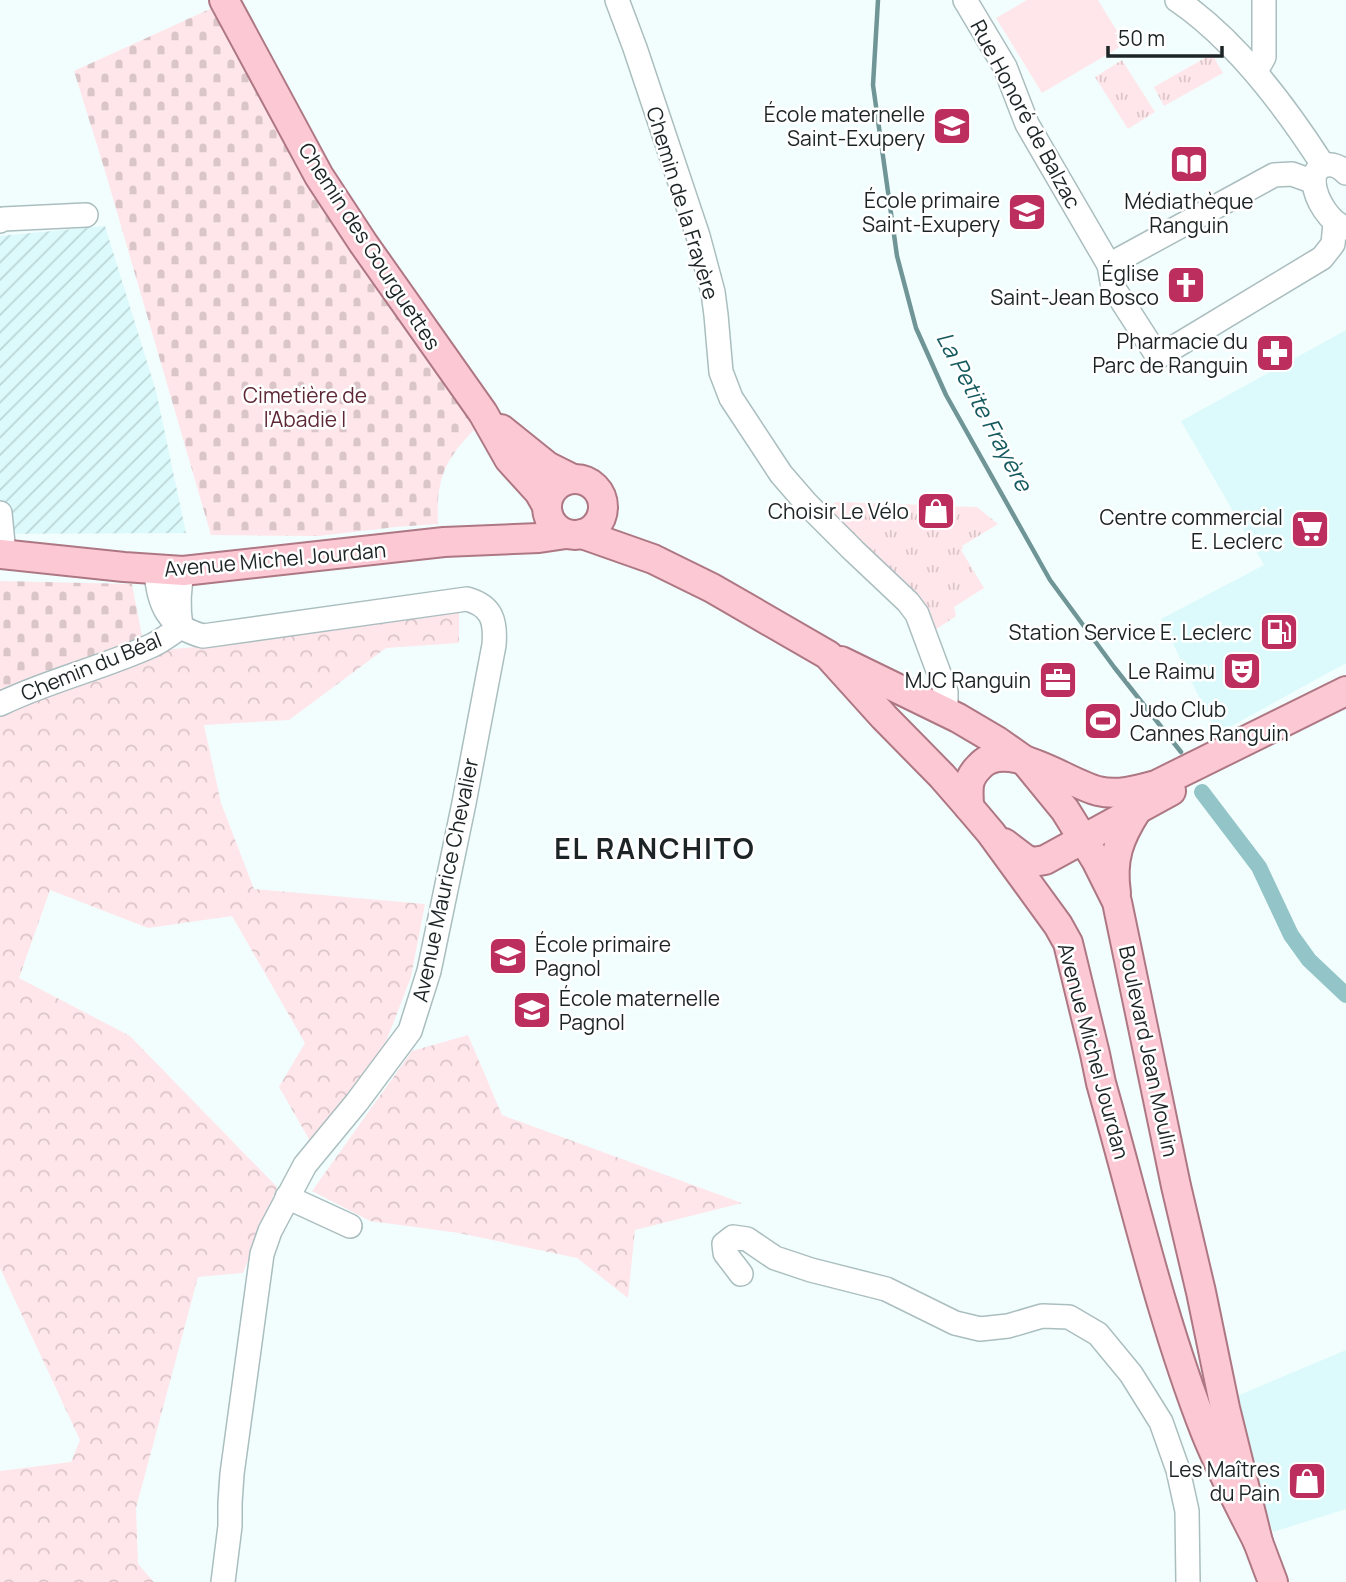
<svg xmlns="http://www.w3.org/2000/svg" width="1346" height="1582" viewBox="0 0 1346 1582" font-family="Manrope,sans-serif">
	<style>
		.built { fill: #dcfafb }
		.industrial { fill: url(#industrial-furrows) }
		.grass { fill: url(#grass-tufts) }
		.forest { fill: url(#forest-crowns) }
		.cemetery { fill: url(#cemetery-stones) }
		.pitch { fill: #ffe6ea }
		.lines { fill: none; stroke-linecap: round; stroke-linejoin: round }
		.stream { stroke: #709597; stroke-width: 4.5 }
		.canal { stroke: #93c5c8; stroke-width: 16 }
		.minor-casing { stroke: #abbebf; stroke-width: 26 }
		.major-casing { stroke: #ad7783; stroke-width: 32 }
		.minor { stroke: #fff; stroke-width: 23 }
		.major { stroke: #fcc8d3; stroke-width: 28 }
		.labels { text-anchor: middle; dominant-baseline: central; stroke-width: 5; stroke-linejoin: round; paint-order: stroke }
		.poi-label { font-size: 21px; fill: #1d2425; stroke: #fff; text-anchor: end }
		.street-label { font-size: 21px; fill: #1d2425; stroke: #fff }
		.park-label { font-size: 21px; fill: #5f2836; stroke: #fff }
		.water-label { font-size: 23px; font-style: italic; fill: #165b5f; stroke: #fff }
		.district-label { font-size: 28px; font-weight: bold; letter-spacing: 2px; fill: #1d2425; stroke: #fff }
	</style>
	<defs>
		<pattern id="industrial-furrows" width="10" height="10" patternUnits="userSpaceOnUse" patternTransform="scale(1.75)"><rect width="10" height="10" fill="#dcfafb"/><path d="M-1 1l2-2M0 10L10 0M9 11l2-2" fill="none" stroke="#bcd6d7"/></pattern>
		<pattern id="grass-tufts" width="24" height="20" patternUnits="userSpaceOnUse" patternTransform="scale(1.75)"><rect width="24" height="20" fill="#ffe6ea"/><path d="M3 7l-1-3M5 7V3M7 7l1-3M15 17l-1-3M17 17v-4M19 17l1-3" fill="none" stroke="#dac5c9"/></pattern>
		<pattern id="forest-crowns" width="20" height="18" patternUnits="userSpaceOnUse" patternTransform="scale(1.75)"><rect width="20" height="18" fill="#ffe6ea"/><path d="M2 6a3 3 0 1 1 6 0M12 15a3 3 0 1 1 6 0" fill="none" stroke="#dac5c9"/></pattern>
		<pattern id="cemetery-stones" width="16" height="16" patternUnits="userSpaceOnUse" patternTransform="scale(1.75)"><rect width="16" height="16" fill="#ffe6ea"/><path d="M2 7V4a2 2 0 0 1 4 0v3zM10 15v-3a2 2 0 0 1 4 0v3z" fill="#dac5c9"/></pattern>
	</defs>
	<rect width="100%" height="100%" fill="#f2fefe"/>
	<g class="built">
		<path d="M1346,330V663L1217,734L1161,619L1264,565L1181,421Z"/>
		<path d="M1346,1350V1509L1273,1532L1253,1474L1237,1396Z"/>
	</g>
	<path class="industrial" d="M105,226L156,391L186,533L0,534V236Z"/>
	<g class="grass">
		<path d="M1212,54L1223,73L1164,106L1154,87Z"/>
		<path d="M1122,60L1155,112L1128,129L1095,77Z"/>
		<path d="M836,502L926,505V515H920V528L949,529L950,516H944L945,506L977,507L998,524L962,546L963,548L961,550L984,588L954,607L956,616L935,630L923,608L831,513L832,505Z"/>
	</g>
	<g class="forest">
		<path d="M459,610V643L386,648L289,720L204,725L221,803L254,889L425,904L411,977L379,1060L313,1146L279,1087L305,1043L232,916L148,928L50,890L19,978L130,1036L277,1187L243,1273L198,1277L136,1508L138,1564L154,1582H0V1471L71,1462L80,1440L0,1268V708L161,650L196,647Z"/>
		<path d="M468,1035L502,1115L742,1203L635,1230L628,1298L577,1258L459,1233L370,1221L312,1191L412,1051Z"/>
	</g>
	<g class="cemetery">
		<path d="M212,8L296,158L367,273L476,428C444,460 436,479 438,524L396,527L319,536L211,535L105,171L74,71Z"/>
		<path d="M0,581L132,584L142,636L137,647L0,697Z"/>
	</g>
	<path class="pitch" d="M1027,0H1098L1125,44L1042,93L996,18Z"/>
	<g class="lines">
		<path class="stream" d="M878,0L873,85L897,256L916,328L946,395L1050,580L1114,667L1181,752"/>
		<path class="canal" d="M1202,792L1259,867L1291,935L1309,960L1346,995"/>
		<g class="minor-casing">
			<g id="minor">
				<path d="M617,0L635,48L698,236L713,292L716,315L721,372L731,398L781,474L807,504L854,551L908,602L917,614L946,692V703L943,710"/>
				<path d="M965,0L1005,67L1027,124L1109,265L1113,287L1158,357L1322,258L1333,244L1335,223"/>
				<path d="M1177,0C1236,40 1285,106 1323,165"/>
				<path d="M1254,70L1259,66L1264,57V0"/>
				<path d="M1346,173C1334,160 1313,162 1314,183C1316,200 1329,222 1346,228"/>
				<path d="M0,221L3,219L86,215"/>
				<path d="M1109,265L1274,175L1292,174L1314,182"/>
				<path d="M0,513L4,554"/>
				<path d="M156,570C158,604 168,627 203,636L467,599C492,606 496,621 494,645L464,803L429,971L410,1031L357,1102L305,1165L270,1231L262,1254L232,1474L230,1503V1526L223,1582"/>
				<path d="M181,627C178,607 178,590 183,571"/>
				<path d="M0,704C49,680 103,668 153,645C163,640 172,633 181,627"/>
				<path d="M287,1197L350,1226"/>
				<path d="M741,1274L725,1253L724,1244L733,1237L747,1239L775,1258L811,1270L886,1289L955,1323L980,1329L1008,1326L1042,1316L1069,1317L1098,1334L1131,1374L1161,1422L1178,1470L1187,1511L1188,1582"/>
			</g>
		</g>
		<g class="major-casing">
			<g id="major">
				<path d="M224,0L319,176L363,243L483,413L509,459L539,492L547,506"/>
				<path d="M501,429L547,466L573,479"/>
				<circle cx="575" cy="507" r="28"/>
				<path d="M582,534L653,559L712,588L828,655L884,717L942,776L969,807L991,833L1058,925L1068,943L1095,1054L1101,1083C1134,1199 1161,1318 1205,1431C1220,1469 1240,1506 1258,1542"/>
				<path d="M0,554L124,567L183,571L444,542L539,538L566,534"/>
				<path d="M841,661L958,718L997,741L1024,760L1065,810L1096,860L1117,902L1176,1186L1201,1292L1225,1408L1258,1542L1273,1582"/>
				<path d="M969,807C969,800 968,792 969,785C970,778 974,772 979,767C1005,736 1068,784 1098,791C1117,796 1138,790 1156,785L1346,691"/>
				<path d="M1004,843L1025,859L1033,862L1045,860L1171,791"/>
				<path d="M1116,893C1111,859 1119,838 1137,810"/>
			</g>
		</g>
		<use href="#minor" class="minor"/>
		<use href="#major" class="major"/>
	</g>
	<defs>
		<g id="school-square" transform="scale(2.0125)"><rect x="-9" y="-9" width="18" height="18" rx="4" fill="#bc2e5d" stroke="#fff"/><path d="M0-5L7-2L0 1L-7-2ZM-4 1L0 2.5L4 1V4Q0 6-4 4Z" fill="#fff"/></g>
		<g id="library-square" transform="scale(2.0125)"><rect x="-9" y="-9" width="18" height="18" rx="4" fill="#bc2e5d" stroke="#fff"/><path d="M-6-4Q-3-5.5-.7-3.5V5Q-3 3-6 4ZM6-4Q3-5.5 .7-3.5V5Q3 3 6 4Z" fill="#fff"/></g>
		<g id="church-square" transform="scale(2.0125)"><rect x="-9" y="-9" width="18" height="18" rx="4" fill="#bc2e5d" stroke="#fff"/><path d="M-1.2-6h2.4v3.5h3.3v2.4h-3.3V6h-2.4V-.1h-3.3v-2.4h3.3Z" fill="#fff"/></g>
		<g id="pharmacy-square" transform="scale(2.0125)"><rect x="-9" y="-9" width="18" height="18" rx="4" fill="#bc2e5d" stroke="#fff"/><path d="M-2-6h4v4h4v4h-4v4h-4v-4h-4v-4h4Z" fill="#fff"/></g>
		<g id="shop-square" transform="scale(2.0125)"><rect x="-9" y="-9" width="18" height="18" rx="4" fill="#bc2e5d" stroke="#fff"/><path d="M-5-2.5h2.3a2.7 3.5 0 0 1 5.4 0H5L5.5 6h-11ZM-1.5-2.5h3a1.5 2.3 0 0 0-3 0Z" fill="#fff"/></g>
		<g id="supermarket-square" transform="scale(2.0125)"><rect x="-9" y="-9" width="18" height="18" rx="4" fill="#bc2e5d" stroke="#fff"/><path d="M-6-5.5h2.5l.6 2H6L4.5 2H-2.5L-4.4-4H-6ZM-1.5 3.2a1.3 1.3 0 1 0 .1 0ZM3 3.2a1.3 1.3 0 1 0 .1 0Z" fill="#fff"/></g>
		<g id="fuel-square" transform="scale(2.0125)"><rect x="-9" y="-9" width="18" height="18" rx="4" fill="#bc2e5d" stroke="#fff"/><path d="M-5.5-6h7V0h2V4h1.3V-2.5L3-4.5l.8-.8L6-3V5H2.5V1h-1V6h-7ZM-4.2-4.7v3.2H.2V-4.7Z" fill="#fff"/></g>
		<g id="theatre-square" transform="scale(2.0125)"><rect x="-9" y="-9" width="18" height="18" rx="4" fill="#bc2e5d" stroke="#fff"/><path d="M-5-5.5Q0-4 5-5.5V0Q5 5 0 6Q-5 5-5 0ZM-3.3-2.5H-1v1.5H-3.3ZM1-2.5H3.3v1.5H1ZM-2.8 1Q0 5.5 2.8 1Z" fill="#fff"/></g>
		<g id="office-square" transform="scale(2.0125)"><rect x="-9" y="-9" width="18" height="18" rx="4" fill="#bc2e5d" stroke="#fff"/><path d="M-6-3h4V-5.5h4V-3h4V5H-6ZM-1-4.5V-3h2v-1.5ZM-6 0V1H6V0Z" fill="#fff"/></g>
		<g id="stadium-square" transform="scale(2.0125)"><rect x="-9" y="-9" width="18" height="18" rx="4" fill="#bc2e5d" stroke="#fff"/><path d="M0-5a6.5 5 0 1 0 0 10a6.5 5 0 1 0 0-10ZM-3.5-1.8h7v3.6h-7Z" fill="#fff"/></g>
	</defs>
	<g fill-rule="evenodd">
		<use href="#school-square" x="952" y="126"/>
		<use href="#library-square" x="1189" y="164"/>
		<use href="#school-square" x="1027" y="212"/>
		<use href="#church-square" x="1186" y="285"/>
		<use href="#pharmacy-square" x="1275" y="353"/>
		<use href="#shop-square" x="936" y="511"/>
		<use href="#supermarket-square" x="1310" y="529"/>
		<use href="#fuel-square" x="1279" y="632"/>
		<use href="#theatre-square" x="1242" y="671"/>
		<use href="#office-square" x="1058" y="680"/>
		<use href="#stadium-square" x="1103" y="721"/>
		<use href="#school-square" x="508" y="956"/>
		<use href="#school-square" x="532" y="1010"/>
		<use href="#shop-square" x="1307" y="1481"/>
	</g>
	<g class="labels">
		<g class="poi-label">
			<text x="925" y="114">École maternelle<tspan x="925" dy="24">Saint-Exupery</tspan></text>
			<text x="1000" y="200">École primaire<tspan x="1000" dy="24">Saint-Exupery</tspan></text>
			<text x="1189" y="201" text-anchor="middle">Médiathèque<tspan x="1189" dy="24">Ranguin</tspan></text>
			<text x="1159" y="273">Église<tspan x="1159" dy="24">Saint-Jean Bosco</tspan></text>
			<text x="1248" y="341">Pharmacie du<tspan x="1248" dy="24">Parc de Ranguin</tspan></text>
			<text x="909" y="511">Choisir Le Vélo</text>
			<text x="1283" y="517">Centre commercial<tspan x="1283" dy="24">E. Leclerc</tspan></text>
			<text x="1252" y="632">Station Service E. Leclerc</text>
			<text x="1215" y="671">Le Raimu</text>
			<text x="1031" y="680">MJC Ranguin</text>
			<text x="1130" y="709" text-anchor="start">Judo Club<tspan x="1130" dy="24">Cannes Ranguin</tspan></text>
			<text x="535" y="944" text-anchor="start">École primaire<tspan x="535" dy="24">Pagnol</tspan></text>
			<text x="559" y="998" text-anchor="start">École maternelle<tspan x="559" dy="24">Pagnol</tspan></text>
			<text x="1280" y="1469">Les Maîtres<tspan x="1280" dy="24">du Pain</tspan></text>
		</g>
		<g class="street-label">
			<text transform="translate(1026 114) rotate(62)">Rue Honoré de Balzac</text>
			<text transform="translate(683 203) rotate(73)">Chemin de la Frayère</text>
			<text transform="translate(370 246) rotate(57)">Chemin des Gourguettes</text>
			<text transform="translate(275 559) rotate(-5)">Avenue Michel Jourdan</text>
			<text transform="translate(91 666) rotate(-22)">Chemin du Béal</text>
			<text transform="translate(445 880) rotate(-78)">Avenue Maurice Chevalier</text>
			<text transform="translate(1094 1051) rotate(75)">Avenue Michel Jourdan</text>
			<text transform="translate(1149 1051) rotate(78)">Boulevard Jean Moulin</text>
		</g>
		<g class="park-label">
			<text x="305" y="395">Cimetière de<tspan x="305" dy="24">l'Abadie I</tspan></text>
		</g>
		<g class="water-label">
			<text transform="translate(985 411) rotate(62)">La Petite Frayère</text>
		</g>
		<g class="district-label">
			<text x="655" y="848">EL RANCHITO</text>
		</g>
	</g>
	<path d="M1108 46v10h114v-10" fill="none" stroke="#1d2425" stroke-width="3.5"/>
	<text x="1118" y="46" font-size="21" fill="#1d2425" stroke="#ffffff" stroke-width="5" paint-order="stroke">50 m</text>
</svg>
